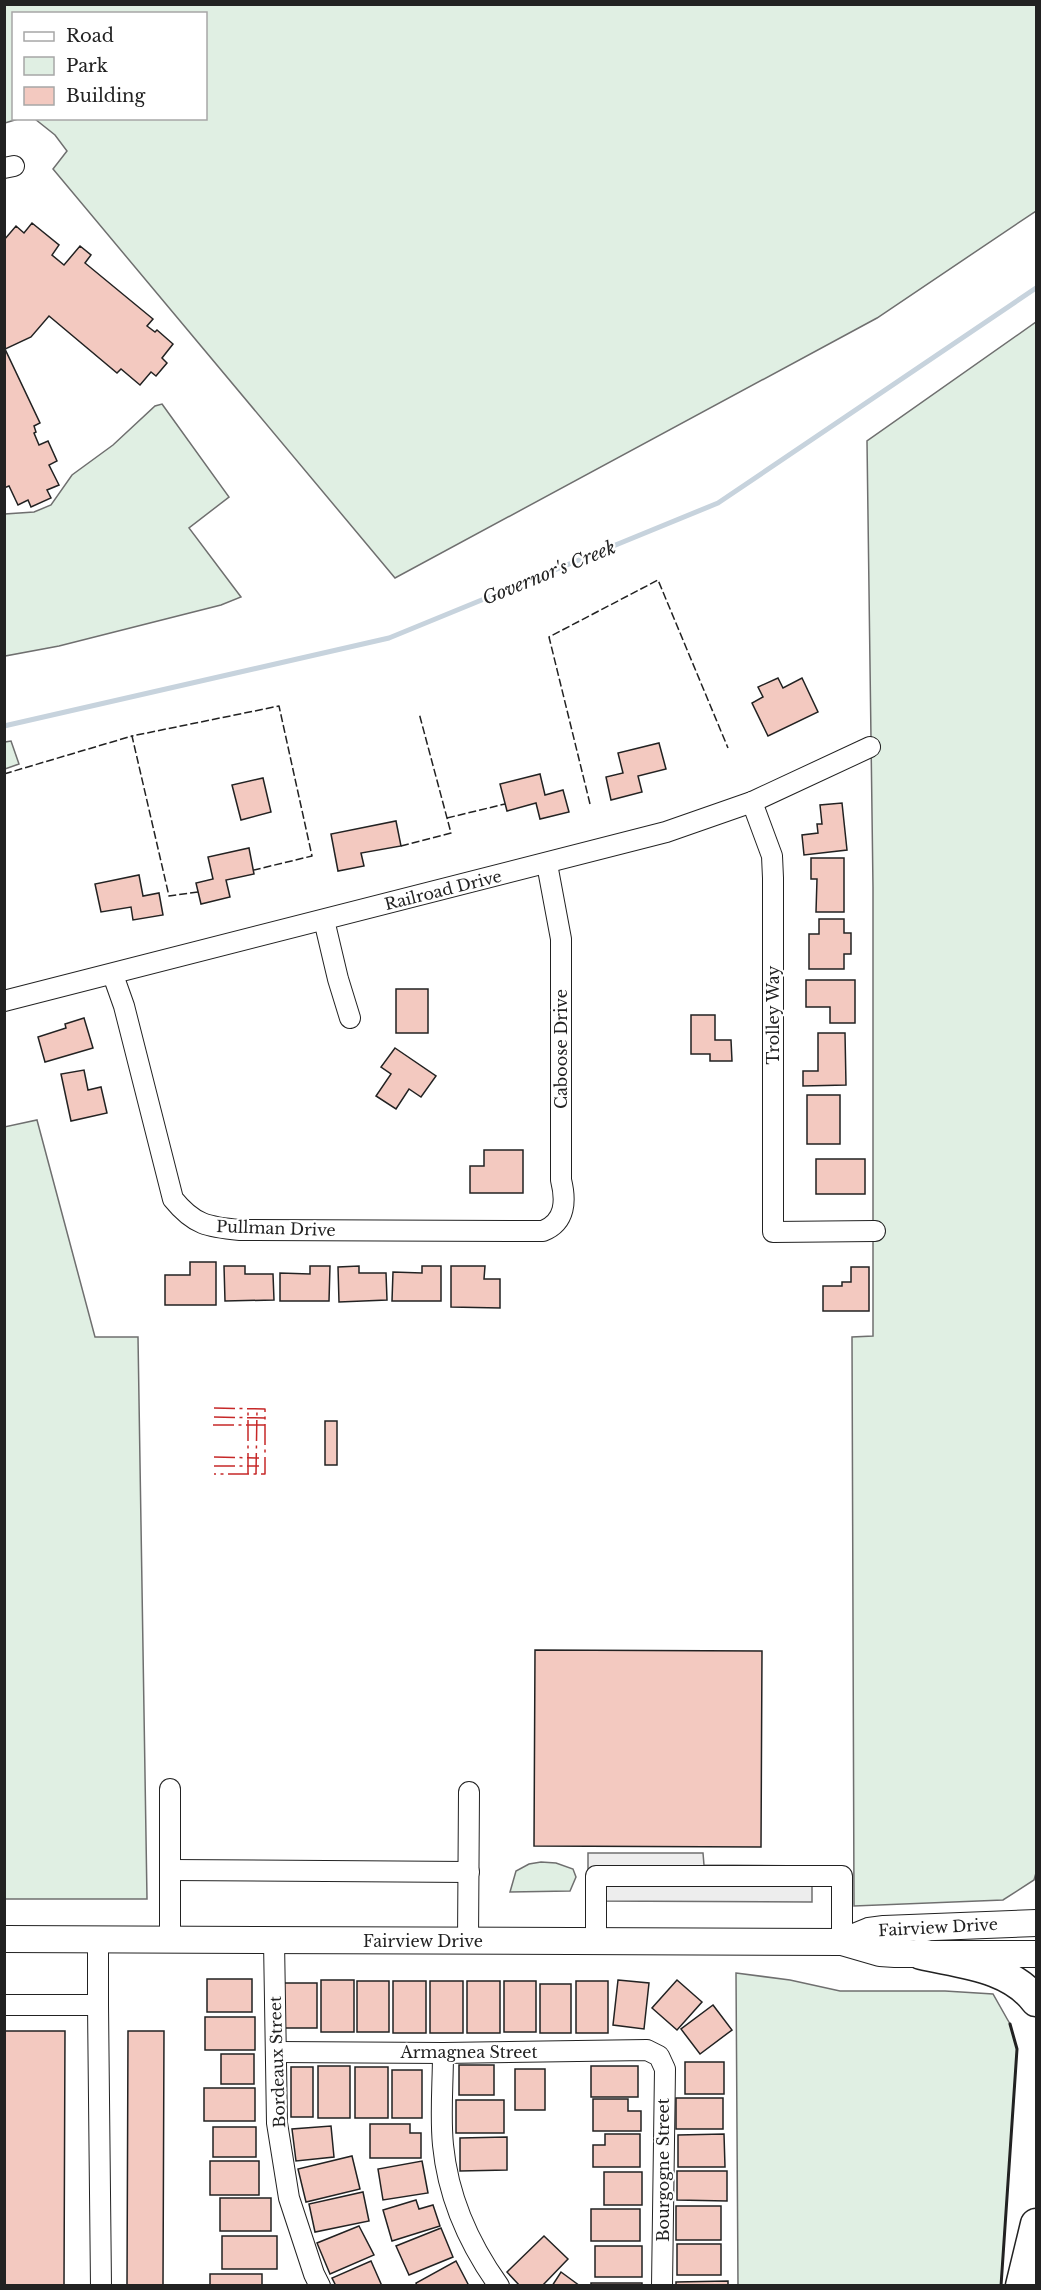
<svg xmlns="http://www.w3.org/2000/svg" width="1041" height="2290" viewBox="0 0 1041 2290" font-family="'Libre Baskerville',serif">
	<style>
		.green { fill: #e0efe3; stroke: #6f6f6f; stroke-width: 1.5 }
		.parking { fill: #ededed; stroke: #6f6f6f; stroke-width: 1.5 }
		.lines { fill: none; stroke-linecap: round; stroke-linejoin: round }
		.stream { stroke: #c7d3dd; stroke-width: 5 }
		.building { fill: #f3c9c0; stroke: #222; stroke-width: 1.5 }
		.minor-casing { stroke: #222; stroke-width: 22 }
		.major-casing { stroke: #222; stroke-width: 28 }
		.highway-casing { stroke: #222; stroke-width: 33 }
		.minor { stroke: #fff; stroke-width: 20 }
		.major { stroke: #fff; stroke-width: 26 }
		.highway { stroke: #fff; stroke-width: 30 }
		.fence { stroke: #222; stroke-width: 1.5; stroke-dasharray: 8 3; stroke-linecap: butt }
		.wall { stroke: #222; stroke-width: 3 }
		.power { stroke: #c62828; stroke-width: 1.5; stroke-dasharray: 21 4.5 3 4.5; stroke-linecap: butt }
		.labels { text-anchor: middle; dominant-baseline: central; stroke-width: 4.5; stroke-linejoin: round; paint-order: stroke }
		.street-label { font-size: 16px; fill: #222; stroke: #fff }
		.water-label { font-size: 18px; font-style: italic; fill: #222; stroke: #fff }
	</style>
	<rect width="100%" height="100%" fill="#fff"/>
	<g class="green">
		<path d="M5,4L1036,5V211L877,318L395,578L53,169L67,151L55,135L35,119L206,118V14H14V118L18,119L5,123Z"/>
		<path d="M1036,322V1873L1034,1880L1003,1900L854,1906L852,1337L873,1336V887L867,441Z"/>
		<path d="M162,404L229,497L189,528L241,597L221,605L59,646L5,656V514L34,512L51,505L72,475L113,445L155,406Z"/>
		<path d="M11,741L19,764L5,769V742Z"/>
		<path d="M37,1120L95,1337H138L147,1899H5L4,1127Z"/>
		<path d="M541,1862L556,1863L573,1869L576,1877L570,1891L510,1892L516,1871L529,1864Z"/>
		<path d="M736,1973L790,1980L840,1991H945L993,1994L1010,2024L1017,2049L1001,2285H738Z"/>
	</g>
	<path class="parking" d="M588,1853H703L704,1865L812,1866V1902L588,1901Z"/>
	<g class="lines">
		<path class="stream" d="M4,726L389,638L718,503L1036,288"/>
	</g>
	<g class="building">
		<path d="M32,223L59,245L52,255L64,265L80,246L91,255L85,263L153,319L147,326L155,332L157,330L173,344L162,358L167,363L156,376L151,372L140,385L121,369L117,373L49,316L31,337L5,349L40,423L34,426L36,432L34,433L39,445L48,441L57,461L49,465L59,485L47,490L51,498L31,507L28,500L18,505L9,486L4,488V240L16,226L24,233Z"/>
		<path d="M778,678L783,688L802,678L818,712L768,736L752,703L763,697L758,687Z"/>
		<path d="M659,743L666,769L638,776L642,792L611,800L606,777L623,773L618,753Z"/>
		<path d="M540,774L545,795L563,790L569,812L540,819L536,803L507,811L500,784Z"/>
		<path d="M263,778L271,812L241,820L232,785Z"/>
		<path d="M842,803L847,850L804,855L802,835L818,833L817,824H822L820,805Z"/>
		<path d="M396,821L401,846L361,853L364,866L338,871L331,834Z"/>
		<path d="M249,848L254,874L226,880L230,897L201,904L196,883L213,879L208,857Z"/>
		<path d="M811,858H844V912H816L817,879H811Z"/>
		<path d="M139,875L143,896L159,893L163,915L133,920L131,907L101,912L95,884Z"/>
		<path d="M819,919H844V933H851V954H844V969H809V934H819Z"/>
		<path d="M806,980H855V1023H830V1007H806Z"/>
		<rect x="396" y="989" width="32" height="44"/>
		<path d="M691,1015H715V1040H731L732,1061H710V1054H691Z"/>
		<path d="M84,1018L93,1048L45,1062L38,1037L66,1028L65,1024Z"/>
		<path d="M818,1033H845L846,1085L803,1086V1071H818Z"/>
		<path d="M395,1048L436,1076L421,1097L409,1089L396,1109L376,1096L391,1074L381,1067Z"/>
		<path d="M84,1070L88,1090L101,1087L107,1113L71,1121L61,1074Z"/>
		<rect x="807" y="1095" width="33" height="49"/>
		<path d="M484,1150H523V1193H470V1166H484Z"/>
		<rect x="816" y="1159" width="49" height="35"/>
		<path d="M190,1262H216V1305H165V1275H190Z"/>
		<path d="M224,1266H245V1274H273L274,1300L225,1301Z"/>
		<path d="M310,1266H330L329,1301H280V1273L310,1274Z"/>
		<path d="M359,1266V1273H386L387,1300L339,1302L338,1267Z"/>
		<path d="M422,1266H441V1301H392L393,1272L422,1273Z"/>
		<path d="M451,1266H485L484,1279H500V1308L451,1307Z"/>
		<path d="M851,1267H869V1311H823V1286H842V1282H851Z"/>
		<rect x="325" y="1421" width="12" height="44"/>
		<path d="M535,1650L762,1651L761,1847L534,1846Z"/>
		<rect x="207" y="1979" width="45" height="33"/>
		<rect x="321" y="1980" width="33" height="52"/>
		<path d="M618,1980L649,1983L644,2029L613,2025Z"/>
		<path d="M677,1980L702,2002L677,2030L652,2008Z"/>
		<rect x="357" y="1981" width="32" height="51"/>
		<rect x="393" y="1981" width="33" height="52"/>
		<rect x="430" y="1981" width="33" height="52"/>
		<rect x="467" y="1981" width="33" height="52"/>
		<rect x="504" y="1981" width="32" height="51"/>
		<rect x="576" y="1981" width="32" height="52"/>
		<rect x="284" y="1983" width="33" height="45"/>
		<rect x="540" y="1984" width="31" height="49"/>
		<path d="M713,2005L732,2030L700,2054L681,2029Z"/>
		<rect x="205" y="2017" width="50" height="33"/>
		<path d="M4,2031H65L64,2286H4Z"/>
		<path d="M128,2031H164L163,2286H127Z"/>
		<rect x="221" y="2054" width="33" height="30"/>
		<rect x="685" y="2062" width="39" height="32"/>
		<rect x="459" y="2065" width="35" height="30"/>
		<rect x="318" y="2066" width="32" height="52"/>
		<rect x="591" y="2066" width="47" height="31"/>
		<rect x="291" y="2067" width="22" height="50"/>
		<rect x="355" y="2067" width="33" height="51"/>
		<rect x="515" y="2069" width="30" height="41"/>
		<rect x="392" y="2070" width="30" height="48"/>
		<rect x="204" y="2088" width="51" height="33"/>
		<rect x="676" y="2098" width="47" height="31"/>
		<path d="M593,2099H628V2111H641V2131H593Z"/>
		<rect x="456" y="2100" width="48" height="33"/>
		<path d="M370,2124H410V2133H421V2158H370Z"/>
		<path d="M331,2126L334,2157L296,2161L292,2129Z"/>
		<rect x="213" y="2127" width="43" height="30"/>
		<path d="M605,2134H640V2167H593V2145H605Z"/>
		<path d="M724,2134L725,2167H678V2135Z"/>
		<path d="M507,2137V2170L460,2171V2138Z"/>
		<path d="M352,2156L360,2189L306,2202L298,2169Z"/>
		<rect x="210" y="2161" width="49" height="34"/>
		<path d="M422,2161L428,2193L383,2200L378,2169Z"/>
		<path d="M677,2171H727V2201L677,2200Z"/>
		<rect x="604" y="2172" width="38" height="33"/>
		<path d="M363,2192L369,2221L315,2232L309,2204Z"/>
		<rect x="220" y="2198" width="51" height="33"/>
		<path d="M416,2200L419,2209L433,2205L440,2226L392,2241L383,2210Z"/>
		<rect x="676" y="2206" width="45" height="34"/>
		<rect x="591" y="2209" width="49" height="32"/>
		<path d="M359,2226L374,2255L330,2274L317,2243Z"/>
		<path d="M441,2228L453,2257L409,2275L396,2246Z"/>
		<rect x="222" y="2236" width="55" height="33"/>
		<path d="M544,2236L568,2259L542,2286H520L507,2272Z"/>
		<rect x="677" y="2244" width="44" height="31"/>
		<rect x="595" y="2246" width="47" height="31"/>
		<path d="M371,2261L382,2286H336L332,2278Z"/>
		<path d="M456,2261L469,2286H417L416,2283Z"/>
		<path d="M561,2272L580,2286H552Z"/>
		<rect x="210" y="2274" width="52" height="12"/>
		<path d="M728,2281V2286H676V2282Z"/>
		<rect x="591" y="2283" width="51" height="3"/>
	</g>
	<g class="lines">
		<g class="minor-casing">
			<g id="minor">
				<path d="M4,168L14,166"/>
				<path d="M752,802L772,856L773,878V1232L875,1231"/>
				<path d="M324,920L338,979L350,1018"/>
				<path d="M113,975L124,1006L173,1199C194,1225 208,1227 240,1230L543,1231C566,1222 566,1200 561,1180V939L547,864"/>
				<path d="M4,1001L666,832L752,802L870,747"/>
				<path d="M170,1789V1941"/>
				<path d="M171,1870L469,1872"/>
				<path d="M274,1941L277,2123L289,2198L314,2274L320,2286"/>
				<path d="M468,1941L469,1792"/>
				<path d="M596,1941V1876H842V1942"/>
				<path d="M4,2005H98V1940"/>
				<path d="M98,2005L101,2286"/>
				<path d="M277,2052L443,2053L647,2050L659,2056L665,2069L662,2286"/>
				<path d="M443,2053C443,2084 440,2115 443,2145C448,2197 469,2244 499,2286"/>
			</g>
		</g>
		<g class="major-casing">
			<g id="major">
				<path d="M4,1939L842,1942L880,1953L895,1954H1036"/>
				<path d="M842,1942L869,1931L884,1929L1036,1923"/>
			</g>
		</g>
		<g class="highway-casing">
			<g id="highway">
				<path d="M921,1954C960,1963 1010,1966 1036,2001"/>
				<path d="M1021,2286L1036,2224"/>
			</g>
		</g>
		<use href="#minor" class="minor"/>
		<use href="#major" class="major"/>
		<use href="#highway" class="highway"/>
		<g class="fence">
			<path d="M4,774L132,736"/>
			<path d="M590,804L549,637L658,580L728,748"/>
			<path d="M447,818L505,804"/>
			<path d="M401,846L451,833L419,713"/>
			<path d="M198,892L169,896L132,736L279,706L312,856L254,870"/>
		</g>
		<path class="wall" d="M1001,2286L1017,2049L1010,2024"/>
		<g class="power">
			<path d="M214,1408L265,1409V1474H214"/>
			<path d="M214,1417L265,1418"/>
			<path d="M213,1425H265"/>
			<path d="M214,1457L259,1458"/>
			<path d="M214,1466H259"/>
			<path d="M248,1474V1409"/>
			<path d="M256,1474L257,1409"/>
		</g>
	</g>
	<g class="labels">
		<g class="street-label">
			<text transform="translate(443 890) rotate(-14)">Railroad Drive</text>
			<text transform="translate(773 1015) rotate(-90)">Trolley Way</text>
			<text transform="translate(561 1049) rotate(-90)">Caboose Drive</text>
			<text transform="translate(276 1228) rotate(2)">Pullman Drive</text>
			<text transform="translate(938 1927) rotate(-3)">Fairview Drive</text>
			<text x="423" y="1941">Fairview Drive</text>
			<text x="469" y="2052">Armagnea Street</text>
			<text transform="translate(277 2062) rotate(-92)">Bordeaux Street</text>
			<text transform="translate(663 2170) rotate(-90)">Bourgogne Street</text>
		</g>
		<g class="water-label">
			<text transform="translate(549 573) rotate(-22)">Governor's Creek</text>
		</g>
	</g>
	<rect width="1041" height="2290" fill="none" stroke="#222222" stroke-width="12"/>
	<rect x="12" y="12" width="195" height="108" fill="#ffffff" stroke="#a7a7a7" stroke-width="1.5"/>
	<rect x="24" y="32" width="30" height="9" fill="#ffffff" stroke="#a7a7a7" stroke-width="1.5"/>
	<text x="66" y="42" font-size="18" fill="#222222">Road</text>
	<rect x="24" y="57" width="30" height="18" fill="#e0efe3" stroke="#a7a7a7" stroke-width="1.5"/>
	<text x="66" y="72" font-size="18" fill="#222222">Park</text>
	<rect x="24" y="87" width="30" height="18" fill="#f3c9c0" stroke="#a7a7a7" stroke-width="1.5"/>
	<text x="66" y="102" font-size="18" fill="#222222">Building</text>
</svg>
